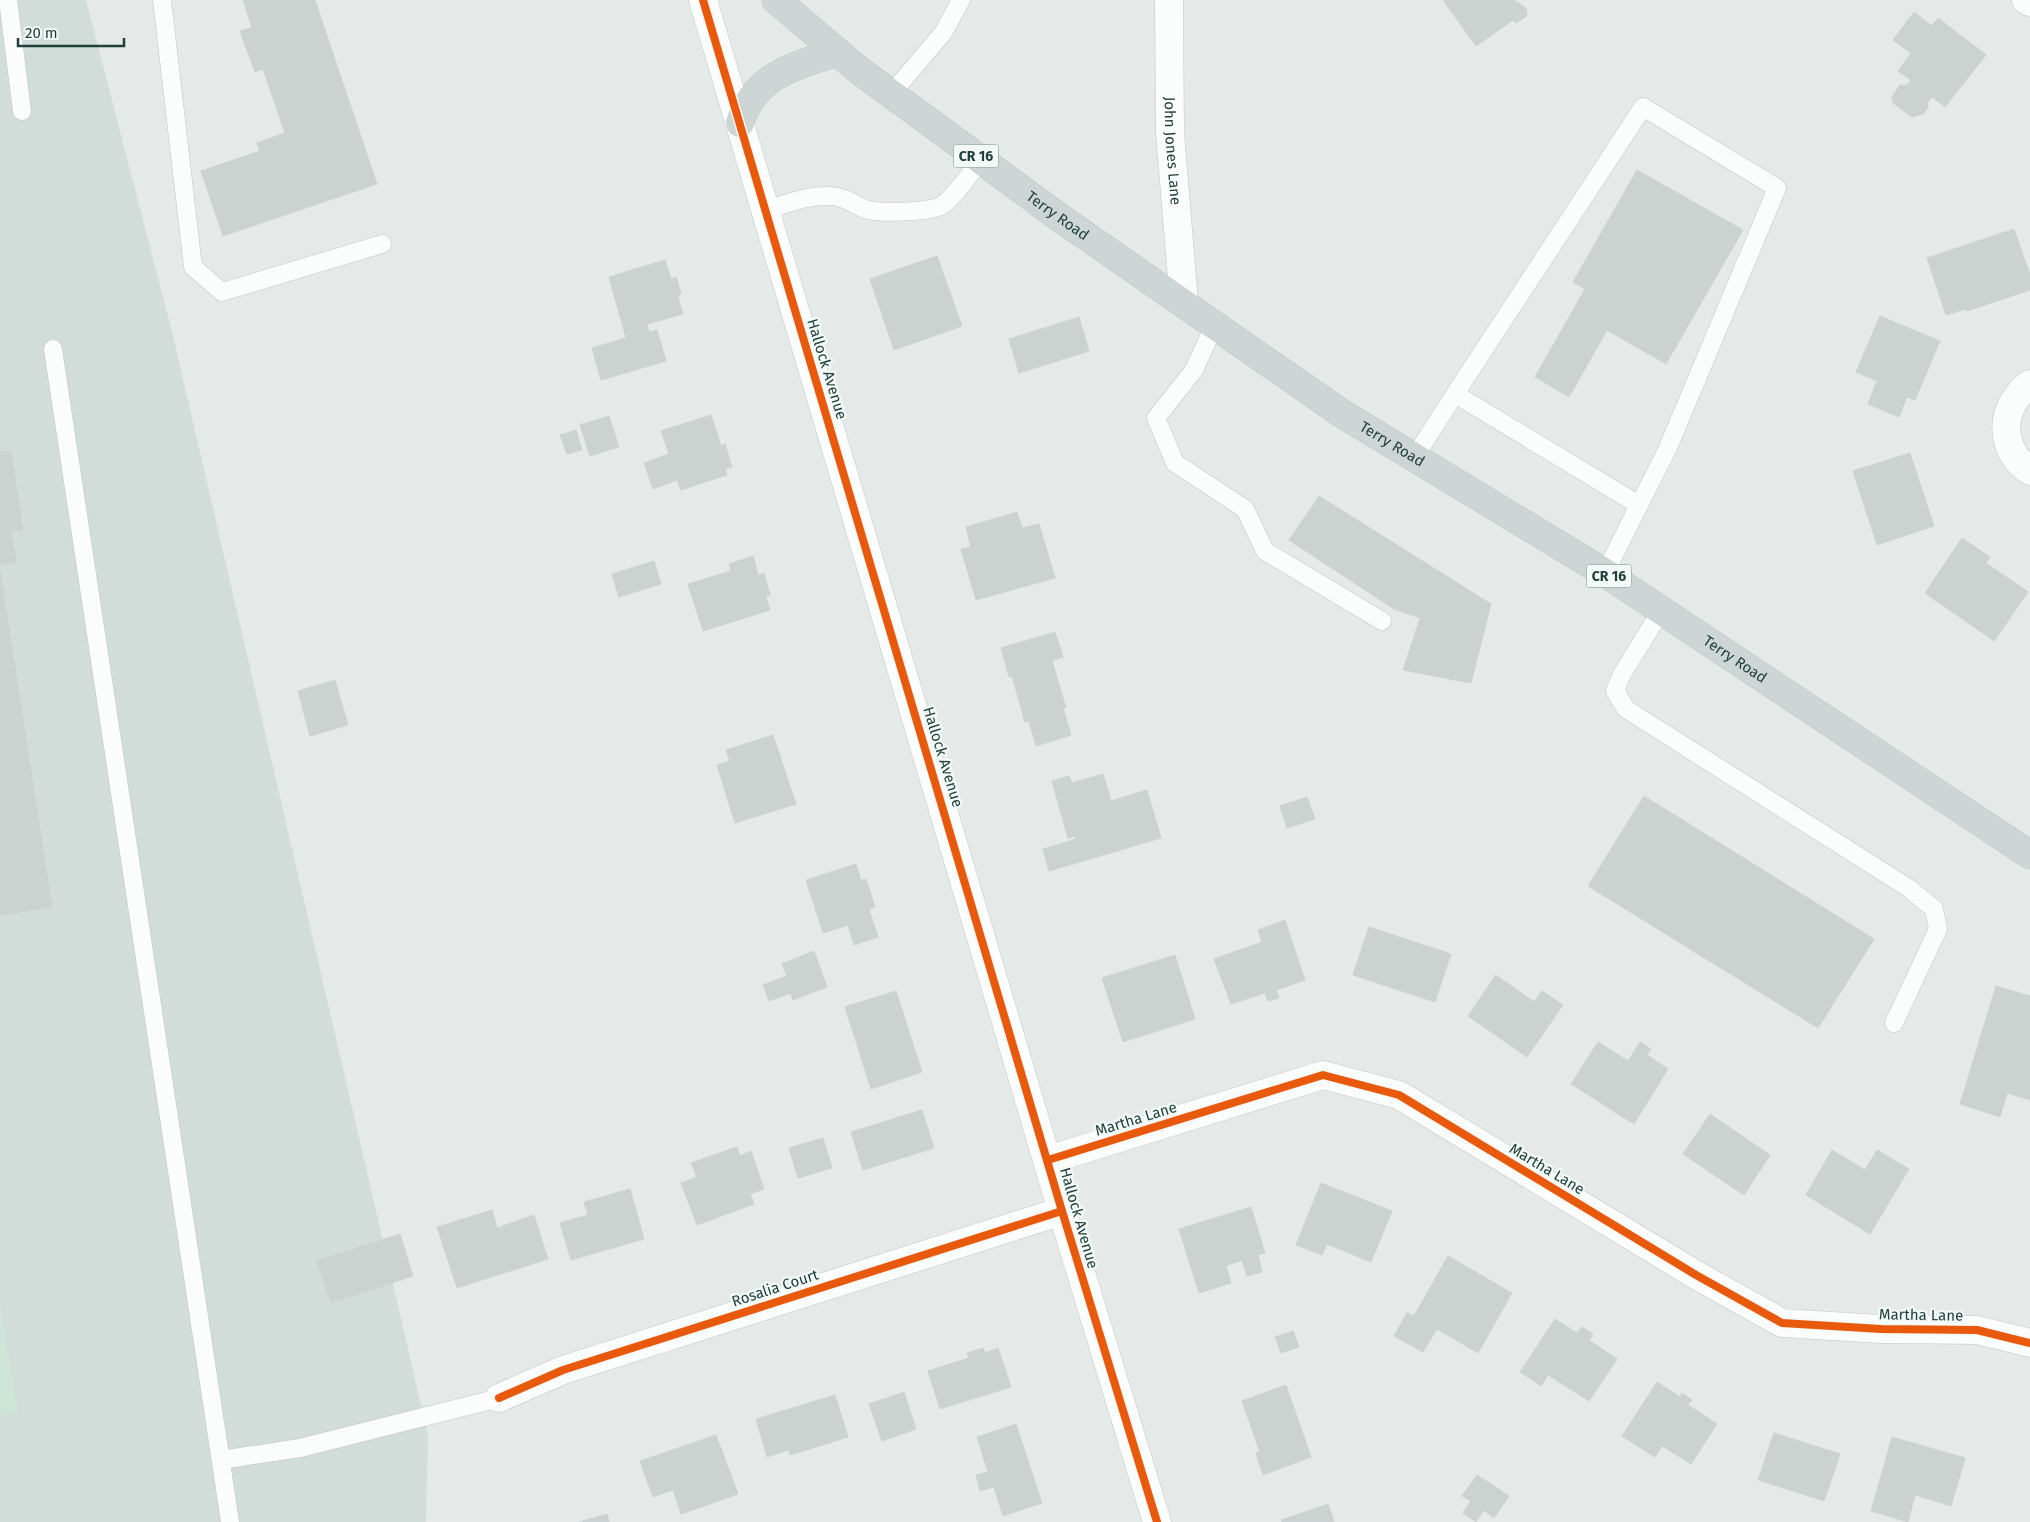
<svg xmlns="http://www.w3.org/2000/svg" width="2030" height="1522" viewBox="0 0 2030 1522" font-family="'Fira Sans',sans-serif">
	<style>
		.built { fill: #d2dcd9 }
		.pitch { fill: #cde5d7 }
		.building { fill: #ccd2d0; stroke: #cdd3d2 }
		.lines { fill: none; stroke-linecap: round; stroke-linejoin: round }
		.service-casing { stroke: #c2c7c6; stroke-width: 19 }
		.minor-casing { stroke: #c2c7c6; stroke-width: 29 }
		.primary-casing { stroke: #bcc7c5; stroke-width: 29 }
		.service { stroke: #fbfcfc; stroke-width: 18 }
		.minor { stroke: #fbfcfc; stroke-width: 28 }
		.primary { stroke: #cdd6d5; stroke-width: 28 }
		.cycleway-casing { stroke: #f3f9f7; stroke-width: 11 }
		.cycleway { stroke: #e8590c; stroke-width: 8 }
		.labels { text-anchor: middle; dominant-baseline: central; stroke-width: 4.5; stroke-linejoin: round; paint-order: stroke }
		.shield { fill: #f3f9f7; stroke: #5f7873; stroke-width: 1 }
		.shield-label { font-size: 14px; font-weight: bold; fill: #20403b }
		.street-label { font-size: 15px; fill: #20403b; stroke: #f3f9f7 }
	</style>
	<rect width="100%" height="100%" fill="#e5eae9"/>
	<path class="built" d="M0,0H86L173,336L428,1435L426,1522H0Z"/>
	<path class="pitch" d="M0,1304L18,1412L0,1415Z"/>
	<g class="building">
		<path d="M243,0H315L377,184L223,236L201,171L260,151L257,143L285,133L263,69L255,72L240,31L252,28Z"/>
		<path d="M1443,0H1514L1526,8L1527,16L1516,23L1513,20L1476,46Z"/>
		<path d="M1914,12L1932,26L1938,18L1986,55L1945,107L1932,97L1927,103L1928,107L1923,114L1912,117L1893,103L1892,97L1900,85H1907L1911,80L1898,71L1911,53L1893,40Z"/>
		<path d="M1637,170L1743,230L1666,364L1607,330L1569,397L1535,377L1585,289L1573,282Z"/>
		<path d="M2014,229L2030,275V290L1967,311L1966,309L1946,315L1927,258Z"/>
		<path d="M937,256L962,326L894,350L870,279Z"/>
		<path d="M665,260L671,279L676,277L681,293L678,298L683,314L647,324L649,332L657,330L666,361L601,380L592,348L626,338L609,277Z"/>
		<path d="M1880,316L1940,341L1915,400L1907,397L1899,417L1868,404L1877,381L1856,372Z"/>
		<path d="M1079,317L1089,351L1019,373L1009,339Z"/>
		<path d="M711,415L721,446L725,444L732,467L725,469L727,475L681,490L677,480L653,489L644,463L669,454L661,431Z"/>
		<path d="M609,416L619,447L590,456L580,425Z"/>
		<path d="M576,430L582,450L567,454L560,435Z"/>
		<path d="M11,451L23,530L11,531L16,562L0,565V452Z"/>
		<path d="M1910,453L1934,526L1877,545L1853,471Z"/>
		<path d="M1319,496L1491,604L1471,683L1403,670L1420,618L1394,609L1289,540Z"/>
		<path d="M1017,512L1022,528L1039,524L1055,578L976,600L961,549L971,547L966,527Z"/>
		<path d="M1962,538L1990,557L1986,563L2028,592L1994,641L1925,593Z"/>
		<path d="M753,556L758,575L764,573L770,595L766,596L770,610L703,631L688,584L731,571L729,564Z"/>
		<path d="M654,561L661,584L619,597L612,574Z"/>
		<path d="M0,570L52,907L0,915Z"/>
		<path d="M1055,632L1063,657L1052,661L1066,708H1063L1071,735L1036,746L1029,721L1025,722L1012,676L1009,677L1001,648Z"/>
		<path d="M335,680L348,725L310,736L298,691Z"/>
		<path d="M773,735L796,804L735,823L717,765L730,761L726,750Z"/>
		<path d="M1103,774L1111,801L1147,790L1161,838L1049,871L1043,849L1076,839L1075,836L1068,838L1052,781L1069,776L1072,783Z"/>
		<path d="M1644,796L1874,939L1818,1028L1588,886Z"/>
		<path d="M1307,797L1315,819L1287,828L1280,806Z"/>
		<path d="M856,864L861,880L866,879L875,907L869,909L878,937L854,945L848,925L823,933L806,880Z"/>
		<path d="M1285,920L1305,980L1276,990L1279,998L1268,1001L1265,993L1231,1004L1214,959L1262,942L1258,930Z"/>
		<path d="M1369,927L1451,954L1435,1002L1353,975Z"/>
		<path d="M814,951L827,987L793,1000L791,993L769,1001L763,985L787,976L782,964Z"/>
		<path d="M1175,955L1195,1019L1123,1042L1102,978Z"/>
		<path d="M1496,975L1534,1002L1542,991L1563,1005L1527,1057L1468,1016Z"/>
		<path d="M1996,986L2030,996V1100L2007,1093L2000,1117L1960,1104Z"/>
		<path d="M896,991L922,1072L871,1089L845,1007Z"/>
		<path d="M1598,1042L1628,1061L1640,1042L1651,1049L1647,1055L1668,1069L1634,1124L1571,1084Z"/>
		<path d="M922,1110L934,1148L863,1170L851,1132Z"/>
		<path d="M1710,1114L1770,1155L1744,1195L1683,1154Z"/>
		<path d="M823,1138L832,1168L798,1178L789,1148Z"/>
		<path d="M737,1147L740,1156L751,1151L764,1189L750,1194L754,1204L697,1225L681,1183L697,1177L691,1163Z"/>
		<path d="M1832,1150L1865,1170L1877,1150L1909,1169L1870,1234L1806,1195Z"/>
		<path d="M1321,1183L1392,1211L1371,1262L1327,1244L1322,1255L1296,1245Z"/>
		<path d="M630,1189L644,1239L571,1260L560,1223L588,1215L584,1202Z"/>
		<path d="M1251,1207L1265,1253L1258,1255L1262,1272L1247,1276L1242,1260L1226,1266L1231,1283L1199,1293L1179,1229Z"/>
		<path d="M492,1210L497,1228L534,1215L548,1259L457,1288L437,1227Z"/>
		<path d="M400,1234L413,1276L331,1303L317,1261Z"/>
		<path d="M1448,1256L1512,1293L1478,1353L1437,1329L1423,1352L1394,1336L1407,1313L1414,1316Z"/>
		<path d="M1555,1319L1577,1333L1582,1327L1593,1334L1589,1340L1617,1359L1589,1401L1548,1375L1541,1386L1520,1372Z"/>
		<path d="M1293,1331L1299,1347L1281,1353L1275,1337Z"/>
		<path d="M983,1348L985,1353L998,1348L1011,1387L940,1409L928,1371L969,1358L967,1353Z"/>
		<path d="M1657,1382L1680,1397L1682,1393L1692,1400L1688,1405L1717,1424L1691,1464L1662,1446L1655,1457L1622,1436Z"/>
		<path d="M1286,1385L1311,1457L1263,1475L1256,1453L1260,1452L1242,1401Z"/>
		<path d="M904,1392L916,1429L882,1441L869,1404Z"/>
		<path d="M835,1395L848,1437L790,1455L789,1450L767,1457L756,1419Z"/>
		<path d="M1016,1424L1042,1503L1003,1516L994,1487L980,1491L976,1475L988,1472L977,1437Z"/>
		<path d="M1774,1433L1840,1454L1824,1501L1758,1480Z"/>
		<path d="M716,1435L738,1494L681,1514L673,1490L653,1497L640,1461Z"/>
		<path d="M1892,1437L1965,1458L1951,1506L1915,1495L1908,1522L1871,1511Z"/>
		<path d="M1477,1475L1509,1496L1494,1518L1484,1510L1476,1522L1463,1513L1471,1501L1462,1496Z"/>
		<path d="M1328,1504L1334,1522H1282L1281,1520Z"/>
		<path d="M607,1514L609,1522H579Z"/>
	</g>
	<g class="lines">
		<g class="service-casing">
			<g id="service">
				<path d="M8,0L22,111"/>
				<path d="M162,0L193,267L222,292L382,244"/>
				<path d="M891,94L943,33L961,0"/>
				<path d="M766,210C786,204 808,195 829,196C844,196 852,204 865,209C879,214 927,212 941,206C952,200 972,171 981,160"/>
				<path d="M1215,324L1194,370L1156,418L1175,463L1245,509L1265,551L1382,621"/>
				<path d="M53,349L230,1522"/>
				<path d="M1455,394L1643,107L1777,188L1667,450L1639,505"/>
				<path d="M1414,458L1455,394L1639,505L1605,573"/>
				<path d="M1661,611L1622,674L1615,691L1626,709L1910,889L1934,909L1938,929L1894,1023"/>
				<path d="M221,1460L300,1448L499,1398"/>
			</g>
		</g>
		<g class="minor-casing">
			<g id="minor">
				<path d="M703,0L1062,1211L1157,1522"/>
				<path id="s1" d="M1169,0L1170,133L1184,302"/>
				<path d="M2026,0L2030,2"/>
				<path d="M2030,384C2023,388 2021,392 2016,398C1999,423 2005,454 2030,471"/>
				<path d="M1048,1160L1323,1075L1399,1095L1696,1275L1782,1323L1881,1329L1977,1330L2030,1343"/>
				<path d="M499,1398L563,1370L1062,1211"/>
			</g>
		</g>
		<g class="primary-casing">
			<g id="primary">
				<path id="s2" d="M776,0L860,71L1056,215L1341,413L1605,573L2030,855"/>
				<path d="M740,123C753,76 796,65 838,52"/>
			</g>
		</g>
		<use href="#service" class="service"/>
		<use href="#minor" class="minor"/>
		<use href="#primary" class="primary"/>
		<g class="cycleway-casing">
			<g id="cycleway">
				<path d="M703,0L1062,1211L1157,1522"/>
				<path d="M1048,1160L1323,1075L1399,1095L1696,1275L1782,1323L1881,1329L1977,1330L2030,1343"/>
				<path d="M499,1398L563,1370L1062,1211"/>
			</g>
		</g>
		<use href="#cycleway" class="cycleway"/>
	</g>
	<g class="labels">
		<g class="shield">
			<rect x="953.5" y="144.5" width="45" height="23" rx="4"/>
			<rect x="1586.5" y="564.5" width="45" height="23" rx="4"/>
		</g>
		<g class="shield-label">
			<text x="976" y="156">CR 16</text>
			<text x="1609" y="576">CR 16</text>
		</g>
		<g class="street-label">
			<text stroke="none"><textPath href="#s1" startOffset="151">John Jones Lane</textPath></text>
			<text stroke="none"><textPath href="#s2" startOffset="355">Terry Road</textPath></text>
			<text transform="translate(827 369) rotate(73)">Hallock Avenue</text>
			<text stroke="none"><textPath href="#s2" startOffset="760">Terry Road</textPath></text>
			<text stroke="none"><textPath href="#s2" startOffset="1165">Terry Road</textPath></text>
			<text transform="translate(943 757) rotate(73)">Hallock Avenue</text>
			<text transform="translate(1136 1119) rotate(-17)">Martha Lane</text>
			<text transform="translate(1547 1169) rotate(31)">Martha Lane</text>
			<text transform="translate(1079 1218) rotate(74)">Hallock Avenue</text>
			<text transform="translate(775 1288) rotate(-18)">Rosalia Court</text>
			<text transform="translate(1921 1315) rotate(1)">Martha Lane</text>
		</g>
	</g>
	<path d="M18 38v8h106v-8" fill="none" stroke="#20403b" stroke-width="2.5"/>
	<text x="25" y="38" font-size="15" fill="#20403b" stroke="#f3f9f7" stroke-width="4" paint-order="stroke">20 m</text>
</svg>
